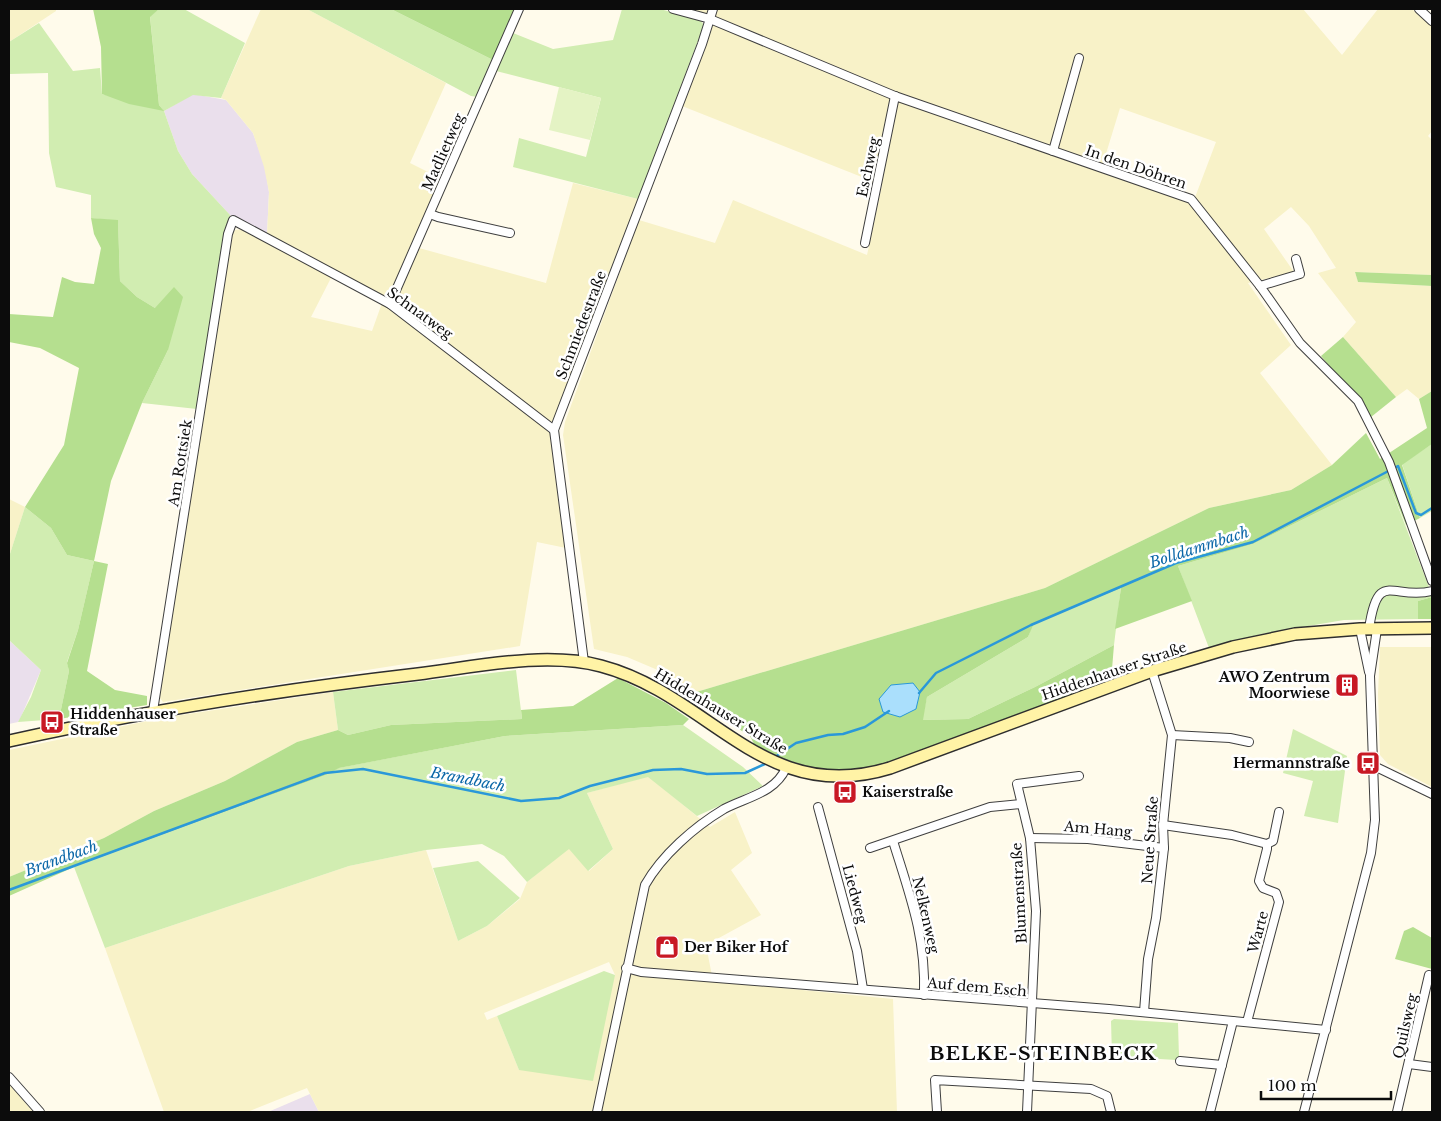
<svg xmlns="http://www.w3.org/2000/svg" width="1441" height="1121" viewBox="0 0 1441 1121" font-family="'Libre Baskerville',serif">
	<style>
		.industrial { fill: #eadfec }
		.farmland { fill: #f8f2c8; fill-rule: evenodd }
		.green { fill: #d1edb1 }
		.forest { fill: #b5df8f }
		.pitch { fill: #e4f3c4 }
		.water { fill: #aadffc; stroke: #2a98d9 }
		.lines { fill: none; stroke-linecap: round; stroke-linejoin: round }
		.stream { stroke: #2a98d9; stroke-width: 2.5 }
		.street-casing { stroke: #3f3f3f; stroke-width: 10 }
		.secondary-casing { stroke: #2e2e2e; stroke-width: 14 }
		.street { stroke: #fff; stroke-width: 8 }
		.secondary { stroke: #fff3a6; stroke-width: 11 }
		.labels { text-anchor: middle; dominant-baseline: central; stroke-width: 5; stroke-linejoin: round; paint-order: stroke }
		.street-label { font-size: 14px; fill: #0c0c0c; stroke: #fff }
		.poi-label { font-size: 14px; font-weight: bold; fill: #0c0c0c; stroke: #fff; text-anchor: start }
		.water-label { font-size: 15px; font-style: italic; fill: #0b67a8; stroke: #fff }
		.district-label { font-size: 19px; font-weight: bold; letter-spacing: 1px; fill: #0c0c0c; stroke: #fff }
	</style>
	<rect width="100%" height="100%" fill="#fffbeb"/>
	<g class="industrial">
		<path d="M193,94L226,100L253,133L265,167L269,192L267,235L230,215L192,174L178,151L164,111Z"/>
		<path d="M9,640L41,670L21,717L18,722L9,724Z"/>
		<path d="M310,1094L319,1112H268Z"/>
	</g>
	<g class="farmland">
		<path d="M9,9H56V11L9,42Z"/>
		<path d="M261,9H307L446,83L410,163L448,182L419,248L546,283L573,183L638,199L550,436L566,548L537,542L520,646L163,702L159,697L231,237L235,230L243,229L264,241L267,235L269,192L264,167L253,133L226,100L221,98ZM332,276L382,303L372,331L311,317Z"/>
		<path d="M685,9H1303L1342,55L1378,9H1412L1432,26V131L1428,136L1432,140V275L1355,272L1358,282L1432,286V391L1419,399L1407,389L1396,397L1343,337L1356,322L1318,273L1336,268L1309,226L1291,207L1264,229L1294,272L1248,283L1291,345L1260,373L1332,465L1291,490L1209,508L1045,588L693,693L660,671L627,657L594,649L563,435L565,422L639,220L715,243L733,200L867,255L882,185L682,106L715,12L704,14ZM1120,108L1216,142L1194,200L1101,170Z"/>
		<path d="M9,499L25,507L9,557Z"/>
		<path d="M1380,647H1432V787L1388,764L1380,755L1378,694Z"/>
		<path d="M333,692L338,730L297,742L225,781L154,811L104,838L9,877V750L162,718Z"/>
		<path d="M648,776L710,827L735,812L752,853L731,870L761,915L706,945L713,981L893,999L897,1112H319L307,1088L247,1112H164L105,948L349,866L426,850L458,941L487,926L520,899L527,882L569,848L589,871L613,849L587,793ZM609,962L615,975L519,1070L497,1016L487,1020L484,1013Z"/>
		<path d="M9,1084L17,1093L33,1112H9Z"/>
	</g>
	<g class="green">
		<path d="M159,9H184L245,43L221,98L193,95L164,111L178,151L192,174L230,215L197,409L142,403L168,350L155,308L137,297L120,281L118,221L91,218V195L56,187L49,153L48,73L9,74V42L39,23L73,71L100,68L102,94L163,110L159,105L150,16Z"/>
		<path d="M307,9H391L493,60L478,97L471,96Z"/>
		<path d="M622,9H660L700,20L704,25L638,199L513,167L519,138L586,157L601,98L496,71L513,33L553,49L613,40Z"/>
		<path d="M1432,444V511L1420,518L1402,464Z"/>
		<path d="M1387,478L1432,595V597L1418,601V619L1344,620L1261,634L1209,648L1178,566L1253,544Z"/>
		<path d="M25,507L51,528L67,555L94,561L78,630L67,662L69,671L59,719L18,722L31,697L41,670L9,640V557Z"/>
		<path d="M1121,587L1114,645L1035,687L968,719L922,720L927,697L1028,637L1033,623Z"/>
		<path d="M516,670L522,719L391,725L348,735L338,730L333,692Z"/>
		<path d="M683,725L743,767L763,786L697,816L648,777L587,793L613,849L588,871L569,849L527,882L504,856L482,844L426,850L349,866L105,948L74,867L326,775L338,768L505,736Z"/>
		<path d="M1293,729L1347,756L1338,823L1304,816L1313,781L1283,773Z"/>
		<path d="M478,861L520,898L487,926L458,941L433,868Z"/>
		<path d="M604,971L615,975L593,1081L519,1070L497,1016Z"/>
		<path d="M1114,1019L1178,1023L1179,1058L1176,1060L1112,1056L1111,1021Z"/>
	</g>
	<g class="forest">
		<path d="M93,9H159L150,17L159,105L164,111L129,104L102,94L101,47Z"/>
		<path d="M391,9H514L493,60Z"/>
		<path d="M91,218L118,220L120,281L137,297L155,308L174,287L183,297L168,350L142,403L111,481L94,561L108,564L87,671L115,690L147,696V705L59,719L69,671L67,663L78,630L94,561L67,555L51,528L25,507L64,445L79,368L40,348L9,342V314L53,317L62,277L75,282L94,284L101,248L94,234Z"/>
		<path d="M1355,272L1432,275V286L1358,282Z"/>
		<path d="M1343,337L1396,397L1371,417L1321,356Z"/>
		<path d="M1432,391V444L1402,465L1420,518L1406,525L1387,478L1253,544L1178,566L1192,601L1115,629L1121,588L1034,623L1028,637L927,697L923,720L968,719L1035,687L1114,645L1111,681L887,764L858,771H832L816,769L781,758L754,744L750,736L713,713L693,693L1045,588L1209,508L1291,490L1332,465L1366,433L1380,459L1427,428L1419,399Z"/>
		<path d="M1432,597V619H1418V601Z"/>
		<path d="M618,678L666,703L689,719L683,725L505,736L339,768L326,775L74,867L9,896V877L104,838L154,811L225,781L297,742L338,730L348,735L391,725L522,719L521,710L573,706Z"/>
		<path d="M1413,927L1432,938V969L1395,959L1404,931Z"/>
	</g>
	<path class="pitch" d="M559,87L601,98L590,140L549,130Z"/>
	<path class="water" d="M913,683L920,692L916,709L900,717L883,712L879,699L891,685Z"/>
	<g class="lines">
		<g class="stream">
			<path d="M919,693L936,673L1031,625L1176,563L1253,542L1398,466L1416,513L1421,515L1432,508"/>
			<path d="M775,757L796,743L828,735L843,734L865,727L889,711"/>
			<path d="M9,890L325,773L363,769L521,801L559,798L590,786L653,770L681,769L707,774L745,773L767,763"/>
		</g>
		<g class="street-casing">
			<g id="street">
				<path d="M673,9L710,19L895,96L1191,199L1260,286L1300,343L1358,401L1389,462L1432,581"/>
				<path d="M1419,9L1432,21"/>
				<path d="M1053,151L1079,58"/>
				<path d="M430,214L438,217L510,233"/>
				<path d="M865,243L895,96"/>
				<path d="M1260,286L1300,274L1296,259"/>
				<path d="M390,304L519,9"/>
				<path d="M1360,629L1369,672"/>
				<path d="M1369,629C1378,567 1393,601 1432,591"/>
				<path d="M584,662L554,430L702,44L713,9"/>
				<path d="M153,711L228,234L233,220L390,304L554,430"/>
				<path d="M1172,735L1230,738L1249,742"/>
				<path d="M1374,766L1432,794"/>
				<path d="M818,807L857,951L863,989"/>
				<path d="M1163,825L1232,835L1267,844V849L1259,881L1263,888L1276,893L1279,902L1247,1022"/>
				<path d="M1030,838L1088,839L1164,848"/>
				<path d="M893,841C910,896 926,937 924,995"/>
				<path d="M1267,844L1273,841L1279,812"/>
				<path d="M870,848L990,807L1021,804"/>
				<path d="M626,968L641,972L1109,1009L1326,1030"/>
				<path d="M1144,1012L1148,959L1156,918L1164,848L1163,825L1172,735L1152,671"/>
				<path d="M1180,1061L1222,1065"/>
				<path d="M1409,1064L1432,1067"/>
				<path d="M9,1077L40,1112"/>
				<path d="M597,1112L645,885C662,855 694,827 724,809C747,797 775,793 786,768"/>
				<path d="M937,1112L935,1080L1091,1089L1107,1096L1111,1112"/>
				<path d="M1027,1112L1036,911L1030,838L1017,784L1079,776"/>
				<path d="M1210,1112L1233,1021"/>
				<path d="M1304,1112L1371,853L1375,820L1370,676L1377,629"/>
				<path d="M1397,1112L1429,975"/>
			</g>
		</g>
		<g class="secondary-casing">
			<path id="secondary" d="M9,741C144,711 280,690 418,674C474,667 546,651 601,666C711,695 763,807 890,768L1152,671L1233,647L1295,634L1360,629L1432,628"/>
		</g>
		<use href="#street" class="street"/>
		<use href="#secondary" class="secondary"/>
	</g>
	<defs>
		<g id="building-square" transform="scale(1.25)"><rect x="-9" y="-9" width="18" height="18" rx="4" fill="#c81824" stroke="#fff"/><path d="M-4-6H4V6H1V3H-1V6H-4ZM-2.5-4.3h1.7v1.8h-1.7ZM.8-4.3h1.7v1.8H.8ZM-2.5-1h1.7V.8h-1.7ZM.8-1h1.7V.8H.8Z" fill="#fff"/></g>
		<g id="bus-square" transform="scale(1.25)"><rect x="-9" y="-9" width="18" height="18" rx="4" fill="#c81824" stroke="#fff"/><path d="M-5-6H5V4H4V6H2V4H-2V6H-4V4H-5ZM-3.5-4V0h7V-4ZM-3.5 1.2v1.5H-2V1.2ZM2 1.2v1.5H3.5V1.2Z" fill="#fff"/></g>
		<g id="shop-square" transform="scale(1.25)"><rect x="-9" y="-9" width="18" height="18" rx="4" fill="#c81824" stroke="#fff"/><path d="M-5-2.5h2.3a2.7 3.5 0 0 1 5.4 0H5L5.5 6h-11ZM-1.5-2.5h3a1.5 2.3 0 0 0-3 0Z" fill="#fff"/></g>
	</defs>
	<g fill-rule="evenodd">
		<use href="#building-square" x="1347" y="685"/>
		<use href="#bus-square" x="52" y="722"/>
		<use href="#bus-square" x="1368" y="763"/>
		<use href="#bus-square" x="845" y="792"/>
		<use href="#shop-square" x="667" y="947"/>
	</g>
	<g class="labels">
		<g class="street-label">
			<text transform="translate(443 152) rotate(-66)">Madlietweg</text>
			<text transform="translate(868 167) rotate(-78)">Eschweg</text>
			<text transform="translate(1136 167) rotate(19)">In den Döhren</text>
			<text transform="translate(420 313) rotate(36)">Schnatweg</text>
			<text transform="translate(581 325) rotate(-69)">Schmiedestraße</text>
			<text transform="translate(180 463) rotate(-81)">Am Rottsiek</text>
			<text transform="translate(1114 671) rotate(-19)">Hiddenhauser Straße</text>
			<text transform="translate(721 711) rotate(31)">Hiddenhauser Straße</text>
			<text transform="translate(1098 829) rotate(5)">Am Hang</text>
			<text transform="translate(1150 840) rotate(-86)">Neue Straße</text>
			<text transform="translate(1019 893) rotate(-93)">Blumenstraße</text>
			<text transform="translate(855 894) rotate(75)">Liedweg</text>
			<text transform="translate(926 915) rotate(77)">Nelkenweg</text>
			<text transform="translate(1258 932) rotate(-75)">Warte</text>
			<text transform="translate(977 987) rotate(5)">Auf dem Esch</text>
			<text transform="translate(1405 1026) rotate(-77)">Quilsweg</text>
		</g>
		<g class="poi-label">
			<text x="1330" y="677" text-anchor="end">AWO Zentrum<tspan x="1330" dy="16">Moorwiese</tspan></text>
			<text x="70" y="714">Hiddenhauser<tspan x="70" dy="16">Straße</tspan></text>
			<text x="1350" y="763" text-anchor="end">Hermannstraße</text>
			<text x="862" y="792">Kaiserstraße</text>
			<text x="684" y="947">Der Biker Hof</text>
		</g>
		<g class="water-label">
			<text transform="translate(1199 547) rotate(-18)">Bolldammbach</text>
			<text transform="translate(468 779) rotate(11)">Brandbach</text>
			<text transform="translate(61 858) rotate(-20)">Brandbach</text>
		</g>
		<g class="district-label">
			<text x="1043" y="1053">BELKE-STEINBECK</text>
		</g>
	</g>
	<rect width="1441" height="1121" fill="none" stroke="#0c0c0c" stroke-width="20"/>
	<path d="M1261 1091v8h130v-8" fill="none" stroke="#0c0c0c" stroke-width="2.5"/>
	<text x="1268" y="1091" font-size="15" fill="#0c0c0c" stroke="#ffffff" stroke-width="4" paint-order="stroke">100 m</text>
</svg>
